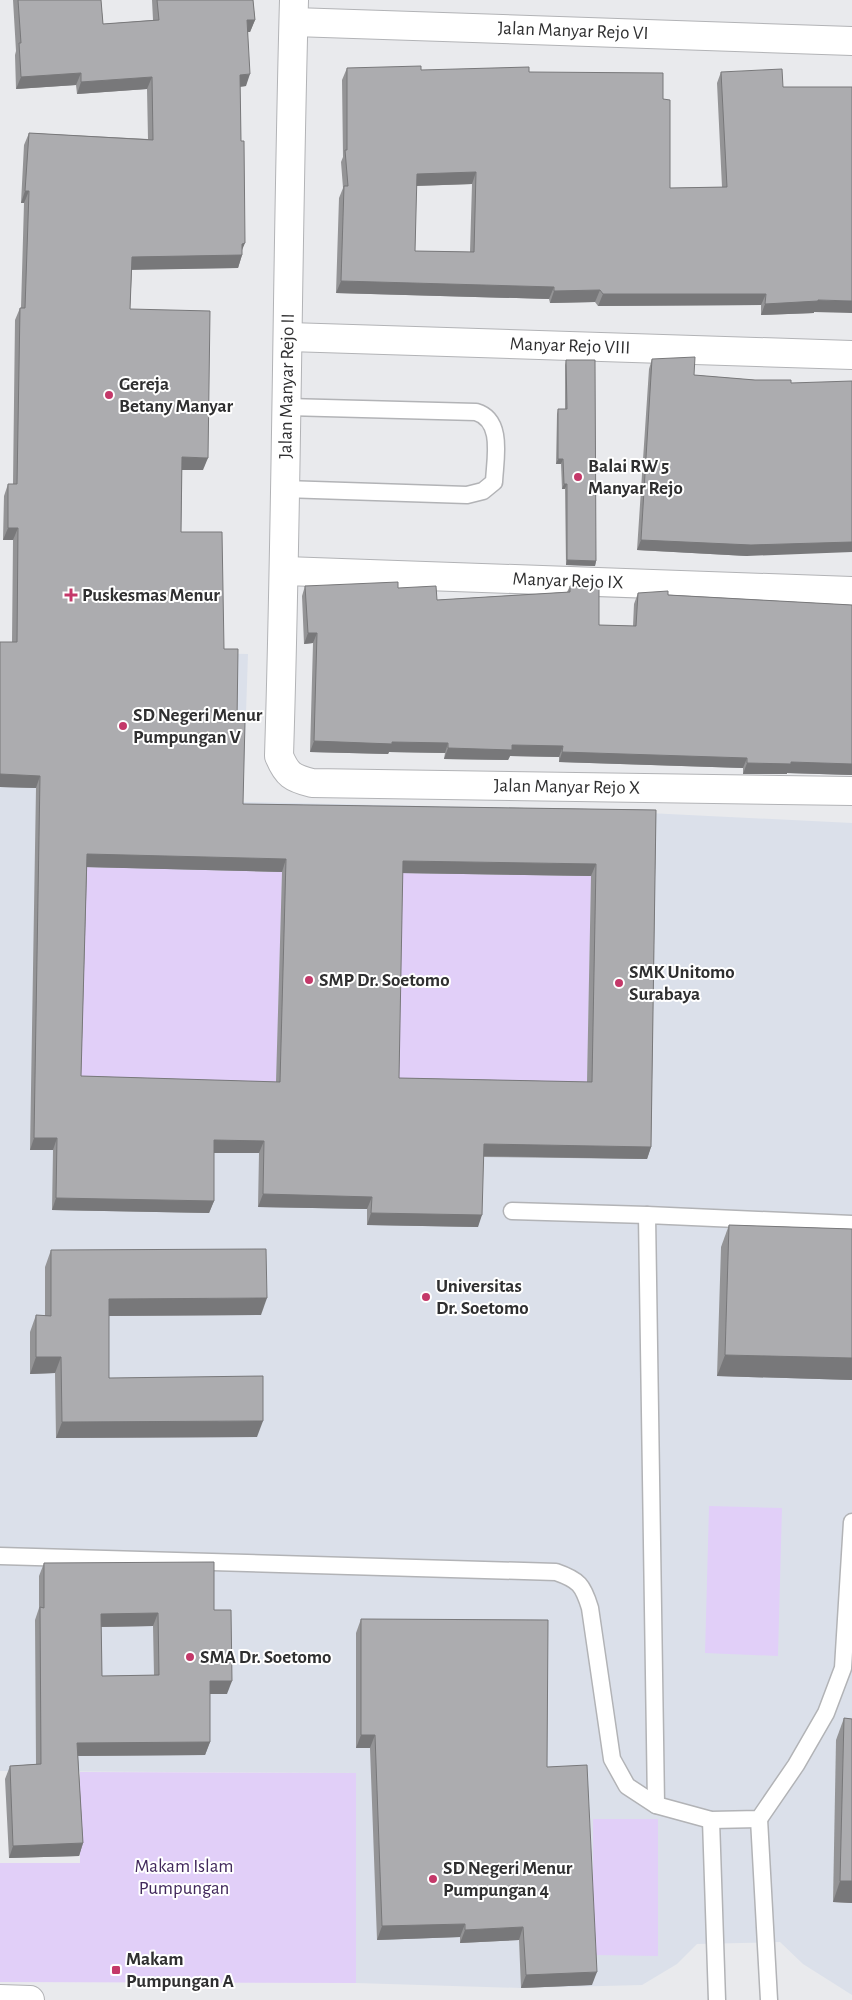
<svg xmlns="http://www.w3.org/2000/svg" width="852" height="2000" viewBox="0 0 852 2000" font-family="'Alegreya Sans',sans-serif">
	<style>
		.built { fill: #dbe0ea }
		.green { fill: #e1cff8 }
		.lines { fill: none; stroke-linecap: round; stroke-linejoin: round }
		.lane-casing { stroke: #b2b3b6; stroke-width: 19 }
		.street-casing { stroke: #b2b3b6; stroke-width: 30 }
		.secondary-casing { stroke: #b2b3b6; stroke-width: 30 }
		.lane { stroke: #fff; stroke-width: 16 }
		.street { stroke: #fff; stroke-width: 28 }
		.secondary { stroke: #fff; stroke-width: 28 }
		.wall { fill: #949496; fill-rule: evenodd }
		.shaded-wall { fill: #78787a }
		.building { fill: #acacaf; stroke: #78787a; fill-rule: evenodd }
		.poi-dot { fill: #c43869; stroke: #fff; stroke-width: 2 }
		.labels { text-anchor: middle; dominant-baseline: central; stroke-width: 4; stroke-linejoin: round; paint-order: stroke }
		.street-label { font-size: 19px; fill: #2f2f30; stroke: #fff }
		.poi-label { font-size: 19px; font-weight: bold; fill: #2f2f30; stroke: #fff; text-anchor: start }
		.park-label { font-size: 19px; fill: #42295c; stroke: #fff }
	</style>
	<rect width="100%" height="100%" fill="#e9eaed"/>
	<path class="built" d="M0,649L248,654L243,802L568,809L852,823V1995L803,1964L780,1942L697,1944L677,1964L642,1985L521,1988L356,1983V1773L0,1771Z"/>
	<g class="green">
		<path d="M83,867L282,872L276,1094L76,1089Z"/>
		<path d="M398,873L591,876L587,1094L394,1091Z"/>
		<path d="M709,1506L782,1508L778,1656L705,1653Z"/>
		<path d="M80,1772L356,1773V1983L0,1982V1863H80Z"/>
		<path d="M593,1819H658V1956L593,1955Z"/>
	</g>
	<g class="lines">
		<g class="lane-casing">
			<g id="lane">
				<path d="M284,489L467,495L483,491L494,482C495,459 504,420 476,412L287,407"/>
				<path d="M512,1211L647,1215"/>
				<path d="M0,1556L556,1572C579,1580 583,1585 590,1608L612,1759L627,1786L656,1805L711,1820L759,1819L796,1765L826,1713L843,1668L852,1522"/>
				<path d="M656,1805L647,1215L852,1224"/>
				<path d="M759,1819L769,2000"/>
				<path d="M711,1820L717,2000"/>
			</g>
		</g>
		<g class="street-casing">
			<g id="street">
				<path d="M294,0C287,252 287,504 279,756C287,775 292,778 312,783L852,791"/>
				<path d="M294,22L852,41"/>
				<path d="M289,337L852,355"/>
				<path d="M285,571L852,591"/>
			</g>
		</g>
		<g class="secondary-casing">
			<path id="secondary" d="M0,1999L30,2000"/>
		</g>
		<use href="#lane" class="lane"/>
		<use href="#street" class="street"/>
		<use href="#secondary" class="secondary"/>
	</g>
	<g class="wall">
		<path d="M13,0H101L103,24L153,20L152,0H253L255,20L250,32H248L246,86L240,87L242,255L238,268L132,269L130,309L203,470H182L181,532L224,649L237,721L243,804L656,810L651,1147L647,1159L483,1157L478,1227L367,1225V1209L258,1207L259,1153H214V1201L209,1213L52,1210L53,1150H30L36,788L0,787V642H12L13,540H3L4,496L8,484H13L15,320L20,308H21L24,203H21L24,145L29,133L148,139L147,89L77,94L76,85L16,89L15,55L16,51ZM87,867L282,872L276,1082L81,1076ZM402,873L591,876L587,1082L399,1078Z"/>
		<path d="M347,68L421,70L529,72L663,99L670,188L722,187L717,83L721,72L783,87L814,312V313L761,315V305L598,306L595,302L550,303L549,299L336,293L339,198L343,188L341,162L343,157L342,80ZM472,184L470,252L415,251L416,186Z"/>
		<path d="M652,359L694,375L791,383L747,556L637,550L649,369Z"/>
		<path d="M566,360L596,561L595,566L566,565L565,489H562L561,464H556L557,414L558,409H565V365Z"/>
		<path d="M305,586L398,588L437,600L567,592L570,586L599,625L633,626L634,604L638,593L852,605V775L787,773V774H743V768L559,762V757L510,756L508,760L444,759L445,753L389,752L388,754L310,752L313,643L304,644L302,596Z"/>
		<path d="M729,1225L852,1229V1380L717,1376L721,1247Z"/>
		<path d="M51,1250L261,1315L109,1316V1378L257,1437L56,1438L55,1373L30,1374V1332L36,1315L45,1316V1267Z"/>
		<path d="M44,1563L214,1610L227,1694H210V1742L205,1755L78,1756L83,1843L79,1856L9,1858L5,1779L10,1766L36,1764L35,1620L39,1608V1576ZM153,1626L154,1675L102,1676L101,1627Z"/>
		<path d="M361,1619L547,1767L592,1985L521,1988L519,1940L460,1943V1937L377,1940L370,1748H356V1633Z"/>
		<path d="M844,1718L852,1719V1903L833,1902L836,1740Z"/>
	</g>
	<g class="shaded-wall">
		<path d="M247,20H255L250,32H242Z"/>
		<path d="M81,73L76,85L16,89L21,77Z"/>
		<path d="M250,74L246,86L236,87L240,75Z"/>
		<path d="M152,77L147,89L77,94L81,82Z"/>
		<path d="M476,172L472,184L412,186L417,174Z"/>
		<path d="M25,191H29L24,203H21Z"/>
		<path d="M245,243L240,255H242L238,268L128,270L132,257Z"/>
		<path d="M341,281L554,287L549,299L336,293Z"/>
		<path d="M600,290L595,302L550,303L554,291Z"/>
		<path d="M603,294H766L761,305L598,306Z"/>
		<path d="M818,300L852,301V313L814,312V313L761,315L765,304Z"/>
		<path d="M182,457L208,458L203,470H178Z"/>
		<path d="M558,459H563L561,464H556Z"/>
		<path d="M564,484H567L565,489H562Z"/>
		<path d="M8,528H18L13,540H3Z"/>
		<path d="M641,540L852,542V552L747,556L637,550Z"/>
		<path d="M567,560L596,561L595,566L566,565Z"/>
		<path d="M308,633H317L313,643L304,644Z"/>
		<path d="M314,741L392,742L448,743L445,753L389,752L388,754L310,752Z"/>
		<path d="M512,745L563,746L559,757L510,756L508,760L444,759L448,748Z"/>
		<path d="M562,752L747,758L743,768L559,762Z"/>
		<path d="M791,762L852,764V775L787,773V774H743L747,763Z"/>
		<path d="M0,774L40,776L36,788L0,787Z"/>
		<path d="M87,854L286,859L282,872L83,867Z"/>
		<path d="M403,861L596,864L591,876L398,873Z"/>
		<path d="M34,1138H57L53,1150H30Z"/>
		<path d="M214,1140L264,1141L259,1153H210Z"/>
		<path d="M484,1144L651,1147L647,1159L479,1156Z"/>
		<path d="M263,1194L372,1197L367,1209L258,1207Z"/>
		<path d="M56,1198L214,1201L209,1213L52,1210Z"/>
		<path d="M371,1213L482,1215L478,1227L367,1225Z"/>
		<path d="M267,1298L261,1315L103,1316L109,1299Z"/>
		<path d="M725,1355L852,1358V1380L717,1376Z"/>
		<path d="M36,1357H61L55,1373L30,1374Z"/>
		<path d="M263,1421L257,1437L56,1438L62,1422Z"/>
		<path d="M158,1613L153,1626L97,1627L101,1614Z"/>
		<path d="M210,1681H232L227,1694H205Z"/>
		<path d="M361,1735H375L370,1748H356Z"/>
		<path d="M210,1742L205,1755L73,1756L77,1743Z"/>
		<path d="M83,1843L79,1856L9,1858L13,1846Z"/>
		<path d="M840,1881H852V1903L833,1902Z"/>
		<path d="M465,1924L460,1937L377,1940L382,1926Z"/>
		<path d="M523,1927L519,1940L460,1943L465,1930Z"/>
		<path d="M597,1972L592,1985L521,1988L526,1975Z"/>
	</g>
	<g class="building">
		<path d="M18,0H101L103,24L159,20L157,0H253L255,20H247L250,74L240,75L241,141H244L245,243L242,244V255L132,257L130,309L210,311L208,458L182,457L181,532H222L224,649H238L237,721H245L243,804L656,810L651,1147L484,1144L482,1215L371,1213L372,1197L263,1194L264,1141L214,1140V1201L56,1198L57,1138H34L40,776L0,774V642H17L18,528H8V484H17L20,308H25L29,191H25L29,133L153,140L152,77L81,82V73L21,77L19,43H21ZM87,854L286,859L280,1082L81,1076ZM403,861L596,864L592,1082L399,1078Z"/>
		<path d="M421,66V70L529,67V72L663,73V99L670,100V188L727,187L721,72L782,69L783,87H852V301L818,300V301L765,304L766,294H603L600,290L554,291V287L341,281L344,186H348L345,150H347V68ZM476,172L474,252L415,251L417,174Z"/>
		<path d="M695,357L694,375L755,380H791V383L852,381V542L751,545L641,540L652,359Z"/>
		<path d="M566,360H595L596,561L567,560V484H564L563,459H558V409H567Z"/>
		<path d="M398,582V588L436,586L437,600L570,592V586L599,587V625L636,626L638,593L668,591V595L852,605V764L791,762V764L747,763V758L562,752L563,746L512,745V750L448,748V743L392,742V744L314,741L317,633H308L305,586Z"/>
		<path d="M729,1225L852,1229V1358L725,1355Z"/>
		<path d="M266,1249L267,1298L109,1299V1378L263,1376V1421L62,1422L61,1357H36V1315L51,1316V1250Z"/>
		<path d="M214,1562V1610H231L232,1681H210V1742L77,1743L83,1843L13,1846L10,1766L41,1764L40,1607L44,1608V1563ZM158,1613L159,1675L102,1676L101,1614Z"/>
		<path d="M361,1619L548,1620L547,1767L587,1765L597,1972L526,1975L523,1927L465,1930V1924L382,1926L375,1735H361Z"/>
		<path d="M844,1718L852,1719V1881H840Z"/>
	</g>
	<g class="poi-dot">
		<circle cx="109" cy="395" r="5"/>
		<circle cx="578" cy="477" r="5"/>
		<path d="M68.5 587.5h5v5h5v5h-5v5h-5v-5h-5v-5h5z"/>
		<circle cx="123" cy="726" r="5"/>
		<circle cx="309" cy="980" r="5"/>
		<circle cx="619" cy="983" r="5"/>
		<circle cx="426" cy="1297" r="5"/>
		<circle cx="190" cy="1657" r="5"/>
		<circle cx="433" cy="1879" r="5"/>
		<rect x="111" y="1965" width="10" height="10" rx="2.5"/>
	</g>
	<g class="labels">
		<g class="street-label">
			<text transform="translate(573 31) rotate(2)">Jalan Manyar Rejo VI</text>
			<text transform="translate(570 346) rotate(2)">Manyar Rejo VIII</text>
			<text transform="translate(287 386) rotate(-89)">Jalan Manyar Rejo II</text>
			<text transform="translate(568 581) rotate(2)">Manyar Rejo IX</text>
			<text transform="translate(567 787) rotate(1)">Jalan Manyar Rejo X</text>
		</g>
		<g class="poi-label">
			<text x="119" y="384">Gereja<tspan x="119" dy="22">Betany Manyar</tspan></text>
			<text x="588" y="466">Balai RW 5<tspan x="588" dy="22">Manyar Rejo</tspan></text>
			<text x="82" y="595">Puskesmas Menur</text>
			<text x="133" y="715">SD Negeri Menur<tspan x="133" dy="22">Pumpungan V</tspan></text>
			<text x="629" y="972">SMK Unitomo<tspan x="629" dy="22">Surabaya</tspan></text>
			<text x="319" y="980">SMP Dr. Soetomo</text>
			<text x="436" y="1286">Universitas<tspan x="436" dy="22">Dr. Soetomo</tspan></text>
			<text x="200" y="1657">SMA Dr. Soetomo</text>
			<text x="443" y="1868">SD Negeri Menur<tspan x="443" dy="22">Pumpungan 4</tspan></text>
			<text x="126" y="1959">Makam<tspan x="126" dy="22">Pumpungan A</tspan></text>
		</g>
		<g class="park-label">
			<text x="184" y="1866">Makam Islam<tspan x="184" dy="22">Pumpungan</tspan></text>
		</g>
	</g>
</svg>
